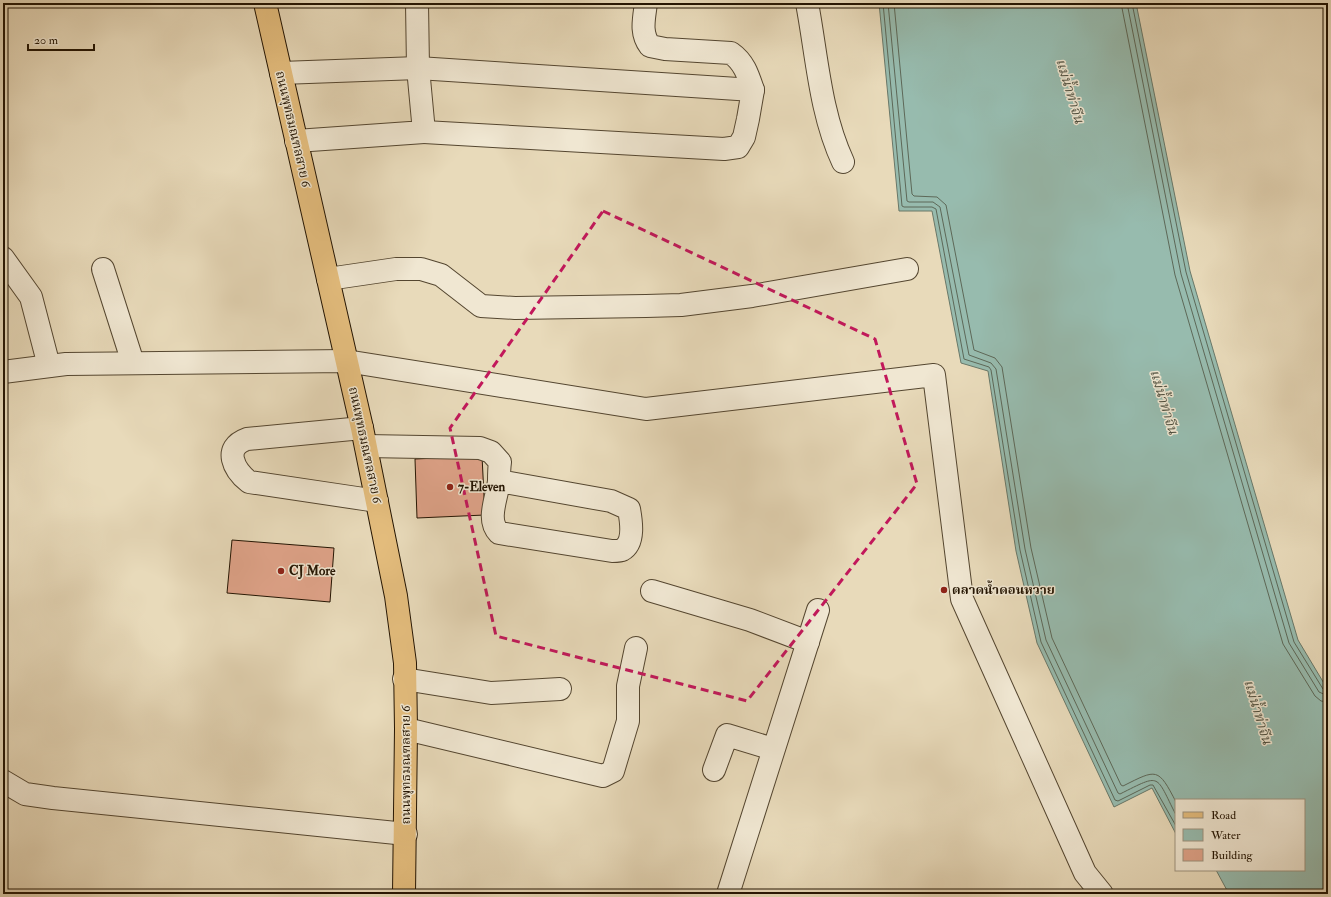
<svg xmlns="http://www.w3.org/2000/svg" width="1331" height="897" viewBox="0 0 1331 897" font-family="'IM FELL Double Pica','Noto Serif Thai',serif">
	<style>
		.water { fill: #97bbae; stroke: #697869 }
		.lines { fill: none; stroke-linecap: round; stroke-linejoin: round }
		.shore { stroke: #5d6858; stroke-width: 1 }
		.building { fill: #dfa389; stroke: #231402 }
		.minor-casing { stroke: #544630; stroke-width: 24 }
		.major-casing { stroke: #231402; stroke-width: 24 }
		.minor { stroke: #f0e7d2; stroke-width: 22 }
		.major { stroke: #e4bd7d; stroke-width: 22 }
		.marked { fill: none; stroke: #c2185b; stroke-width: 3; stroke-dasharray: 8 5; stroke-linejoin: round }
		.poi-dot { fill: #8f2418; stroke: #f0e7d2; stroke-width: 1.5 }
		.labels { text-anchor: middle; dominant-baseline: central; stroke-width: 3; stroke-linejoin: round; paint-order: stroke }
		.street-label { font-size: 13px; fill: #231402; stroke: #f0e7d2 }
		.poi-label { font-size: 13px; font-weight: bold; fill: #231402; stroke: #f0e7d2; text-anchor: start }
		.water-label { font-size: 14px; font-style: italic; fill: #4c4e3e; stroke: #f0e7d2 }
	</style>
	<rect width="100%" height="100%" fill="#e8daba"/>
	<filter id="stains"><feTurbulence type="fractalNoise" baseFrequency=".005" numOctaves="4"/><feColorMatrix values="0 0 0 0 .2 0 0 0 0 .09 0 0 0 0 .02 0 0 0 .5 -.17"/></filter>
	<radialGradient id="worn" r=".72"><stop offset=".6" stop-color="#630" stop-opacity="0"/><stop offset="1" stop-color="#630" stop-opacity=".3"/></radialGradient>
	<path class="water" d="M879,3H1136L1190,271L1298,640L1328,690V894H1229L1216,870H1304V800H1176V834L1152,788L1114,807L1037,643L1016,551L988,371L961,363L932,211H899Z"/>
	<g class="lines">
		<g class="shore">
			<path d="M883,3L902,206L904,207H932L936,209L964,359L989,367L991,370L1020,550L1041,642L1115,800L1118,801L1150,785H1153L1176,826"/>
			<path d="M888,3L907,201L909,202H933L940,207L969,355L991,363L996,369L1025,549L1046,640L1118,793L1120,794C1162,773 1155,774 1176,815"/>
			<path d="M894,3L912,194L914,196L937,197L946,205L974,350L995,358L1002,367L1031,548L1052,638L1121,785L1123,786C1157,769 1158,767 1176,802"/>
			<path d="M1121,3L1175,275L1283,644L1315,696L1321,701L1328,702"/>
			<path d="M1127,3L1181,274L1289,643L1319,692L1328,696"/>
			<path d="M1132,3L1186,272L1294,642L1323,689L1328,691"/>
		</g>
	</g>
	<g class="building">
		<path d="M482,456L485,515L417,518L415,459Z"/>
		<path d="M232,540L334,548L330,602L227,593Z"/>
	</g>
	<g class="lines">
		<g class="minor-casing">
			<g id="minor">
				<path d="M646,3C644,19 640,33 650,46L665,49L731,53C744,62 748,75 753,90"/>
				<path d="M807,3C817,56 820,113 843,162"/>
				<path d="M281,73L418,68L753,90L748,119L744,137L738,147L724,149L424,132"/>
				<path d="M296,141L424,132L418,68L417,3"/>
				<path d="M3,258L31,297L49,366"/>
				<path d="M103,269L133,363"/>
				<path d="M328,279L396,269H421L441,275L481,306L515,308L646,306L681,305L752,296L907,269"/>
				<path d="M3,372L66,364L346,361L646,409L934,375L962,599L1085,873L1102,894"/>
				<path d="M362,428L247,439C222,448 234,470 249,482L377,501"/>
				<path d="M366,446L480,448L491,452L500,462C499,469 499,475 499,481C497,498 486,520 499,533L612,551C615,551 620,551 622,550C635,543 631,520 629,509L611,501L499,481"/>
				<path d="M652,591L750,620L808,642"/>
				<path d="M404,679L491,693L560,689"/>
				<path d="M406,729L603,776L613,771L628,721V686L636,648"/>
				<path d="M714,770L727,735L773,749"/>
				<path d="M3,781L25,794L53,798L406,834"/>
				<path d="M728,894L818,610"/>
			</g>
		</g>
		<g class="major-casing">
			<path id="major" d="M265,3L362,428L396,596L405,663L406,729L404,894"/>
		</g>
		<use href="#minor" class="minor"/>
		<use href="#major" class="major"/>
	</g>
	<path class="marked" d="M603,211L875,339L917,484L747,701L496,636L450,428Z"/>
	<g class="poi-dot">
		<circle cx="450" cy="487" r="4"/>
		<circle cx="281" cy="571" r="4"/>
		<circle cx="944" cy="590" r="4"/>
	</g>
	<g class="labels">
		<g class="street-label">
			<text transform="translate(293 129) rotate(77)">ถนนพุทธมณฑลสาย 6</text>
			<text transform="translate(365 445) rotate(78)">ถนนพุทธมณฑลสาย 6</text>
			<text transform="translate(406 765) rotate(-90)">ถนนพุทธมณฑลสาย 6</text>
		</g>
		<g class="poi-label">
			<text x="458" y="487">7-Eleven</text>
			<text x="289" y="571">CJ More</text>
			<text x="952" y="590">ตลาดน้ำดอนหวาย</text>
		</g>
		<g class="water-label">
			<text transform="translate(1070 91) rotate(73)">แม่น้ำท่าจีน</text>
			<text transform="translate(1164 402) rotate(73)">แม่น้ำท่าจีน</text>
			<text transform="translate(1258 712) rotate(73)">แม่น้ำท่าจีน</text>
		</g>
	</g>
	<rect width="1331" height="897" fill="none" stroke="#e8daba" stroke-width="16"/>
	<rect x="4" y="4" width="1323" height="889" fill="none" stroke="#231402" stroke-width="2"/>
	<rect x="8" y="8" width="1315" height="881" fill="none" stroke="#231402"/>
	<rect x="1175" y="799" width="130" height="72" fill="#f0e7d2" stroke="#9e937f"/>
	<rect x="1183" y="812" width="20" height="6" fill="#e4bd7d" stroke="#9e937f"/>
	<text x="1211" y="819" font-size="12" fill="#231402">Road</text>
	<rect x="1183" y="829" width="20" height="12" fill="#97bbae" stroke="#9e937f"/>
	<text x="1211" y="839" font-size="12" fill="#231402">Water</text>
	<rect x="1183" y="849" width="20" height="12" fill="#dfa389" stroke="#9e937f"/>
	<text x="1211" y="859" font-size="12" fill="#231402">Building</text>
	<path d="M28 44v6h66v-6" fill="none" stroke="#231402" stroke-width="2"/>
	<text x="34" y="44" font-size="12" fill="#231402" stroke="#f0e7d2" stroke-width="3" paint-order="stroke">20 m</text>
	<rect width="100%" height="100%" filter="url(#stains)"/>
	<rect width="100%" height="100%" fill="url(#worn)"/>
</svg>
